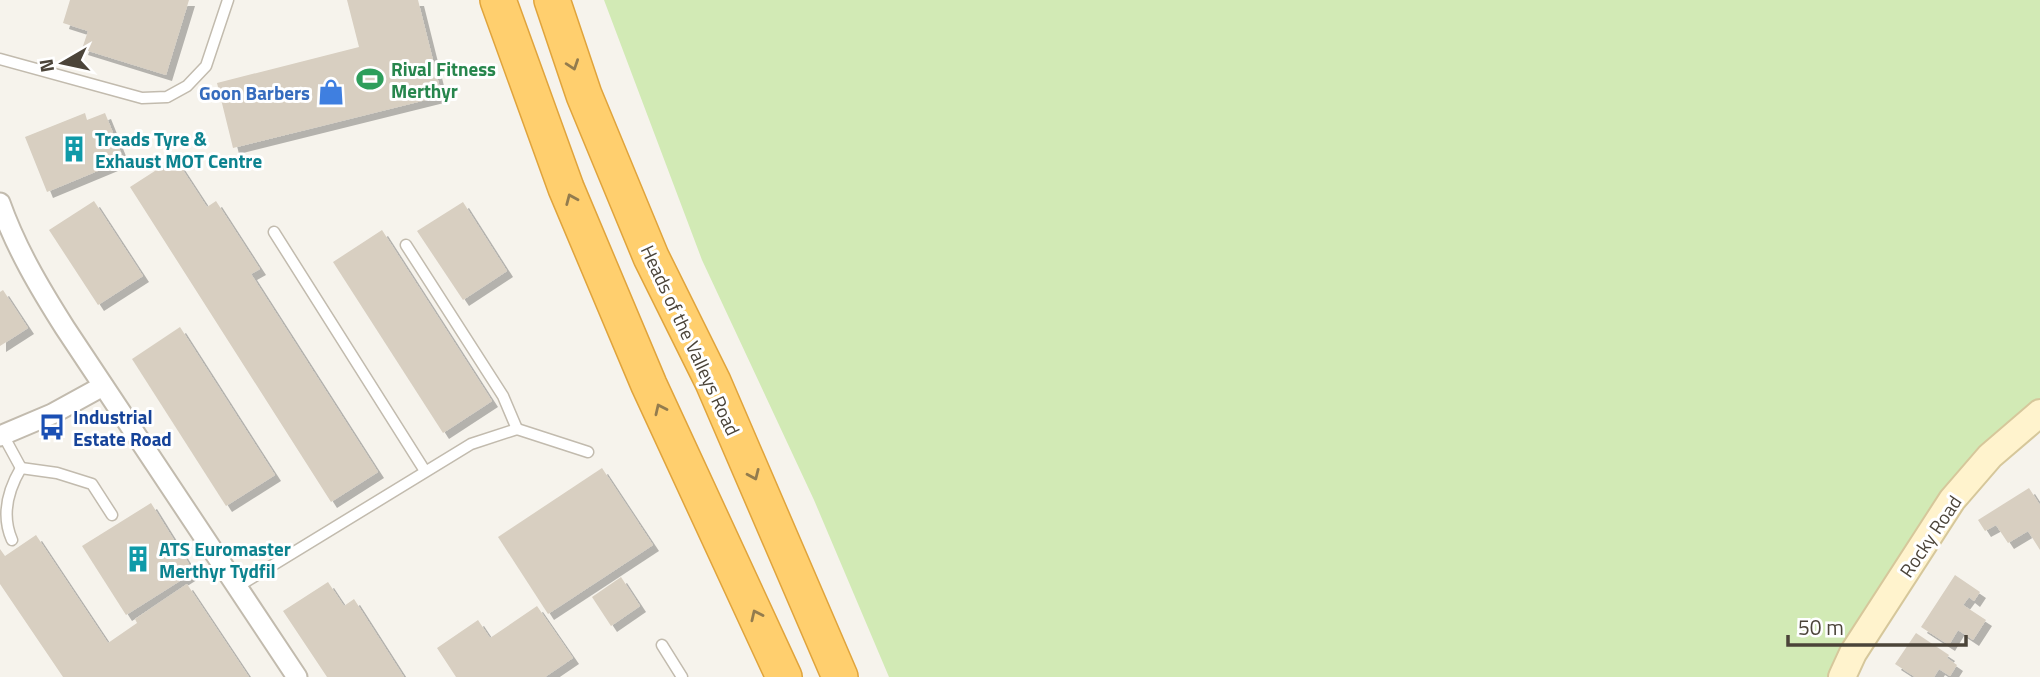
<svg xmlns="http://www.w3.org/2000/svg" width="2040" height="677" viewBox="0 0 2040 677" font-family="'Titillium Web',sans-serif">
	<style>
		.green { fill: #d2eab5 }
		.building { fill: #d8cfc1; filter: url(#shadow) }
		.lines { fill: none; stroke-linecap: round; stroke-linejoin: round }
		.lane-casing { stroke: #c2bbae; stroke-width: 13 }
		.street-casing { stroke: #c2bbae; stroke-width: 23 }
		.secondary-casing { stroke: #d6c79b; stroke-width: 30 }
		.highway-casing { stroke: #e0a43c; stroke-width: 38 }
		.lane { stroke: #fff; stroke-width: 10 }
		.street { stroke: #fff; stroke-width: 19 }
		.secondary { stroke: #fff3cd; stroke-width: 26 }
		.highway { stroke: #ffcf6e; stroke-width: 35 }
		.oneway { stroke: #937c4e }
		.labels { text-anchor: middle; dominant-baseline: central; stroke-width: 6; stroke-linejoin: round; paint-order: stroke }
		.leisure-label { font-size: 19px; font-weight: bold; fill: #27864d; stroke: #fff; text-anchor: start }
		.shop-label { font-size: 19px; font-weight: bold; fill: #366cbe; stroke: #fff; text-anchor: end }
		.culture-label { font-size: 19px; font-weight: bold; fill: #0d838f; stroke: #fff; text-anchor: start }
		.street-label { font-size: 19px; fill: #4b4439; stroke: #fff }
		.transit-label { font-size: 19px; font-weight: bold; fill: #164399; stroke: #fff; text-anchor: start }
	</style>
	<defs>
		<filter id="shadow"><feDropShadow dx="6" dy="6" stdDeviation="0" flood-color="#0004"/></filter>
	</defs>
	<rect width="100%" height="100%" fill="#f6f3ec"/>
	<path class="green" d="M604,0H2040V398L1966,462L1828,677H889L814,500L702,260Z"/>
	<g class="building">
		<path d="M70,0H189L166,75L82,49L88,31L63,23Z"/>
		<path d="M347,0H418L442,96L233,148L217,83L359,47Z"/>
		<path d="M85,113L87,120L105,113L124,160L47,192L25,137Z"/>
		<path d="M175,158L207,207L216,201L260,269L251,274L378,472L331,502L130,187Z"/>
		<path d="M94,201L143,276L98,305L49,230Z"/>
		<path d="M463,202L507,271L463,300L417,231Z"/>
		<path d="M382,230L492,401L443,433L333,262Z"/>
		<path d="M3,290L28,328L0,346V292Z"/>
		<path d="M180,327L275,475L226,506L132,359Z"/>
		<path d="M602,468L653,545L548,614L498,537Z"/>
		<path d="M2029,488L2040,505V550L2028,531L2008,543L1996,525L1985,531L1978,520Z"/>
		<path d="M151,503L194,572L126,615L82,546Z"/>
		<path d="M36,535L108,643L137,623L135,619L187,584L249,677H63L0,584V549L5,556Z"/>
		<path d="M1955,575L1980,592L1974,601L1969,597L1963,605L1986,620L1973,640L1958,630L1949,645L1921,627Z"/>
		<path d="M621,577L640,606L611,626L592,597Z"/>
		<path d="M328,582L344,606L354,599L404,677H327L283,611Z"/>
		<path d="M537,606L573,658L545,677H456L437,648L478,620L490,638Z"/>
		<path d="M1916,633L1949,655L1947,658L1957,665L1950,676L1939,669L1934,677H1915L1895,664Z"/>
	</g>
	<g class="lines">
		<g class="lane-casing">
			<g id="lane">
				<path d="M0,59L142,98L167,97L187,86L206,66L228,0"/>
				<path d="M274,232L425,471"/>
				<path d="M406,245L503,396L517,429"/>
				<path d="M3,435L21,468"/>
				<path d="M21,468L57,473L92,484L112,515"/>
				<path d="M12,540C1,515 8,490 21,468"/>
				<path d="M237,587L471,444L517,429L588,452"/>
				<path d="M662,645L682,677"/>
			</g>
		</g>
		<g class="street-casing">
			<g id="street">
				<path d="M0,203C16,248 39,287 65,328L297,677"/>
				<path d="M0,436L52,414L103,386"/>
			</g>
		</g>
		<g class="secondary-casing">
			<path id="secondary" d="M1842,677L1853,653L1952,500L1990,456L2040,413"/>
		</g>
		<g class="highway-casing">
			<g id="highway">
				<path d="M498,0L566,188L649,385L784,677"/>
				<path d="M552,0L584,95L651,257L713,382L840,677"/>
			</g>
		</g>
		<use href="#lane" class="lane"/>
		<use href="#street" class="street"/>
		<use href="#secondary" class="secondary"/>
		<use href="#highway" class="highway"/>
	</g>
	<defs><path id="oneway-chevron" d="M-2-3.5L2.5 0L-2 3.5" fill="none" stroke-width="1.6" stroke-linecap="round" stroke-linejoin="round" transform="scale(1.75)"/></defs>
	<g class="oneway">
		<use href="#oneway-chevron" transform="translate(573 65) rotate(71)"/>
		<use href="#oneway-chevron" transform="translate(571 199) rotate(-113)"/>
		<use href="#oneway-chevron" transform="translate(660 409) rotate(-115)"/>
		<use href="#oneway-chevron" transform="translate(754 475) rotate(66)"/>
		<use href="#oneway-chevron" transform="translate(756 615) rotate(-115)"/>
	</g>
	<defs>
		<g id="stadium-bare" transform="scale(2.1)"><path d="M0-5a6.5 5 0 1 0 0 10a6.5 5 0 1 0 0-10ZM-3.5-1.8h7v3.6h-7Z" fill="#2e9e5b" stroke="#fff" stroke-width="2.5" paint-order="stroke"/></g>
		<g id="shop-bare" transform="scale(2.1)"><path d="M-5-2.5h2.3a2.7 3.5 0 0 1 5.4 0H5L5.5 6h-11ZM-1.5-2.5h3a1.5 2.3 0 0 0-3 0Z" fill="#3f7fe0" stroke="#fff" stroke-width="2.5" paint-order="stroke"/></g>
		<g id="building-bare" transform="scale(2.1)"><path d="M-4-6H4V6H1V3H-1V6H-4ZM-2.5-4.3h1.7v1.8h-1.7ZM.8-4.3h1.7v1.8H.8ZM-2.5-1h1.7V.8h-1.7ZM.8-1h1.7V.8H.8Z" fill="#0f9aa8" stroke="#fff" stroke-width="2.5" paint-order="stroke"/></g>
		<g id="bus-bare" transform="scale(2.1)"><path d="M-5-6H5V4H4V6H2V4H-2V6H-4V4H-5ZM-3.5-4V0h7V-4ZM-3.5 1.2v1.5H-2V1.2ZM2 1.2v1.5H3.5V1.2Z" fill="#1a4fb4" stroke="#fff" stroke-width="2.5" paint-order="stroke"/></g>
	</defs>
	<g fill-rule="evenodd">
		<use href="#stadium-bare" x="370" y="79"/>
		<use href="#shop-bare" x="331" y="92"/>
		<use href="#building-bare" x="74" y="149"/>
		<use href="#bus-bare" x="52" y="427"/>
		<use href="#building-bare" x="138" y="559"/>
	</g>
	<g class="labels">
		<g class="leisure-label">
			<text x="391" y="68">Rival Fitness<tspan x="391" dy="22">Merthyr</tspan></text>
		</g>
		<g class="shop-label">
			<text x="310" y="92">Goon Barbers</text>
		</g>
		<g class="culture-label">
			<text x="95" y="138">Treads Tyre &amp;<tspan x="95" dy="22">Exhaust MOT Centre</tspan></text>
			<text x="159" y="548">ATS Euromaster<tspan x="159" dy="22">Merthyr Tydfil</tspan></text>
		</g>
		<g class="street-label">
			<text transform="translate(691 340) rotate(65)">Heads of the Valleys Road</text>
			<text transform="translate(1930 536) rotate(-56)">Rocky Road</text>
		</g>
		<g class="transit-label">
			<text x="73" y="416">Industrial<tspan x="73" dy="22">Estate Road</tspan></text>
		</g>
	</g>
	<g transform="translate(63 63) rotate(261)" stroke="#ffffff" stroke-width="5" paint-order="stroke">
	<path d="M0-5L12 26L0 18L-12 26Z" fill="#4b4439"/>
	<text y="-10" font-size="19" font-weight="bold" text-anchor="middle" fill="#4b4439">N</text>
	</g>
	<path d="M1788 635v10h178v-10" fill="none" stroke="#4b4439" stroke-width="3.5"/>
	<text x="1798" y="635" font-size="21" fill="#4b4439" stroke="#ffffff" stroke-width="5" paint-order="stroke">50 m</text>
</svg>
